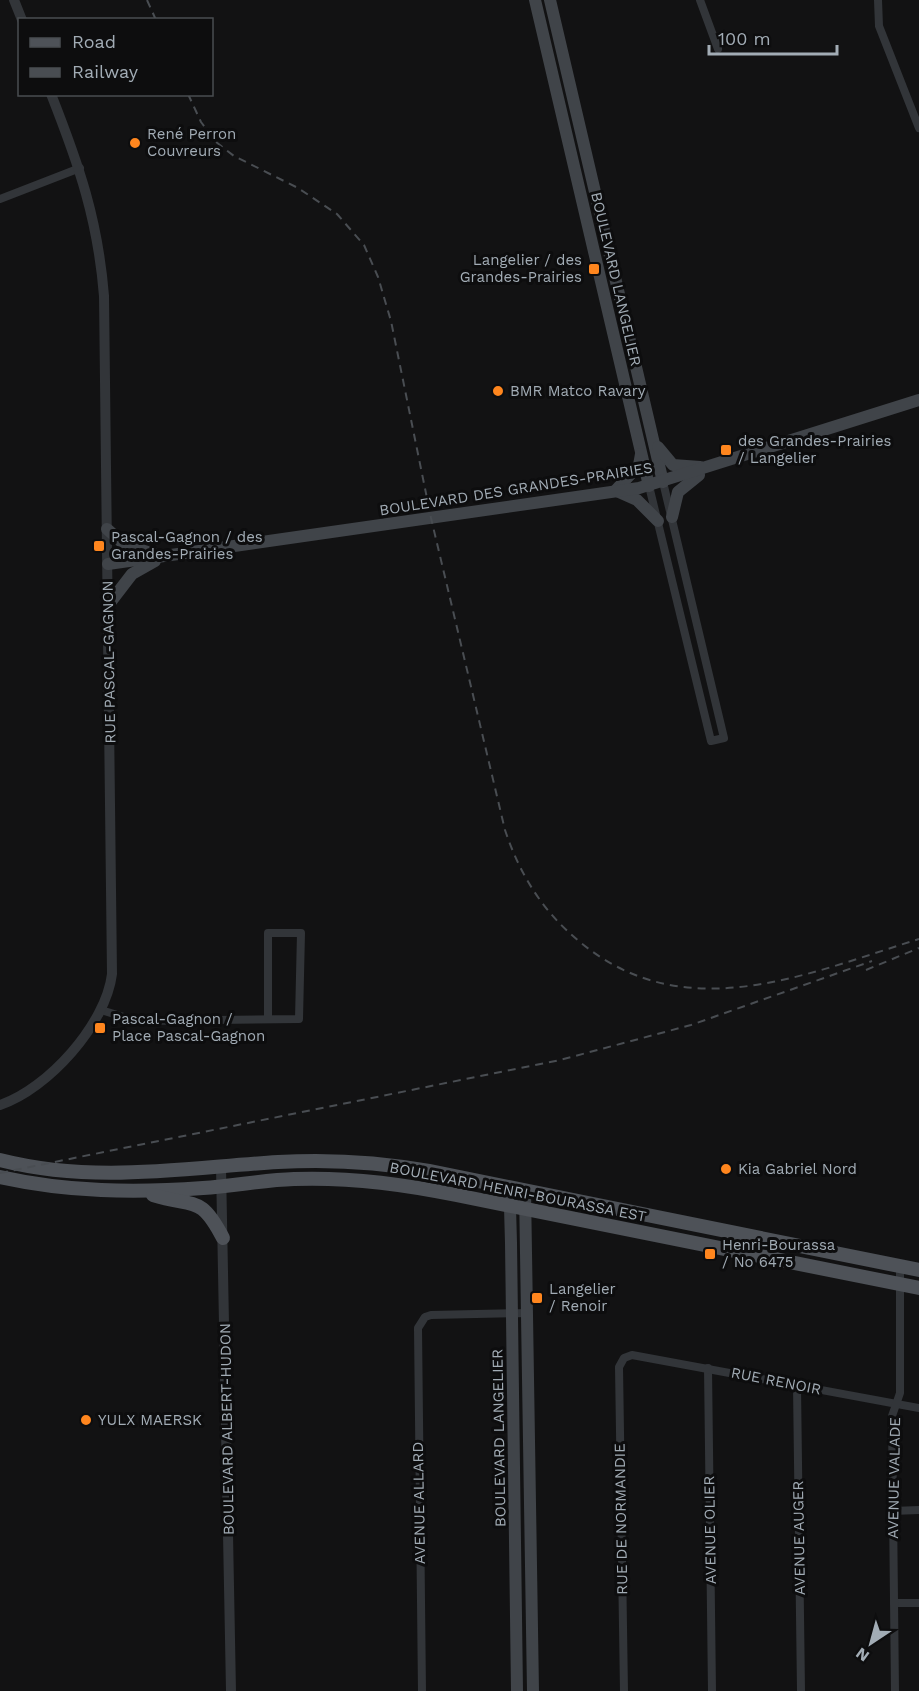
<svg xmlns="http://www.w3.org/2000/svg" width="919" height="1691" viewBox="0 0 919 1691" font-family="'Work Sans',sans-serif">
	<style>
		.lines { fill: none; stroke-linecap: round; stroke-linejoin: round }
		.minor { stroke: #323539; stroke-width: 8 }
		.tertiary { stroke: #323539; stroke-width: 10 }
		.secondary { stroke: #404449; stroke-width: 12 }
		.primary { stroke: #4e5258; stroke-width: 14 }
		.rail { stroke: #494d52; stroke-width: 2; stroke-dasharray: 8 6; stroke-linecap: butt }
		.poi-dot { fill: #ff861e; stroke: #0d0d0e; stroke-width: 2 }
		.labels { text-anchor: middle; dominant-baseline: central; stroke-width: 6; stroke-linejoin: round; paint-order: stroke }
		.poi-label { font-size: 15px; fill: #a2acb5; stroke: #0d0d0e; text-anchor: start }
		.street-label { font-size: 15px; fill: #a2acb5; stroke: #0d0d0e }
	</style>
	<rect width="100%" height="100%" fill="#121213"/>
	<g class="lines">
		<g class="minor">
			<path d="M700,0L718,49"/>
			<path d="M878,0L879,26L919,128"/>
			<path d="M0,199L80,168"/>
			<path d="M649,486L711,741L724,738L663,482"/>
			<path d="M101,1010L137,1021L299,1019L301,933H268V1019"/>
			<path d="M708,1368L712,1691"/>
			<path d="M797,1386L801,1691"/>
			<path d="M892,1511L919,1510"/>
			<path d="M894,1603H919"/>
			<path d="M422,1691L418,1328L425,1317L431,1315L527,1313"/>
			<path d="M624,1691L619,1367L624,1358L632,1355L919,1408"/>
			<path d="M895,1691L892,1416L900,1393V1266"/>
		</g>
		<g class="tertiary">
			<path d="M14,0L22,20"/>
			<path d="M0,1105C48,1089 106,1024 112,974L104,296C98,220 79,165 51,94"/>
			<path d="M221,1167L231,1691"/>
		</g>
		<g class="secondary">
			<path d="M535,0L649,486"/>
			<path d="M550,0L663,482"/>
			<path d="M658,447L673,465L700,467"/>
			<path d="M616,490L639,465L641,454"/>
			<path d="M619,492L637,500L658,521"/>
			<path d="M672,517L678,492L699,475"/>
			<path d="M107,529L125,545L154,554"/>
			<path d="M108,564L639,488L919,400"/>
			<path d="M109,604L132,574L155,561"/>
			<path d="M504,1186L510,1207L511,1243L517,1691"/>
			<path d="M525,1190L533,1691"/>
		</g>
		<g class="primary">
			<path d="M0,1160C95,1184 183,1168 278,1162C329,1159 379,1162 429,1171L919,1270"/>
			<path d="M0,1177C68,1192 134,1193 203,1188C234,1186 263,1180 294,1179C349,1177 403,1184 456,1195L919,1288"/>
			<path d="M153,1195C195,1208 200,1194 223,1238"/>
		</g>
		<g class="rail">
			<path d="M147,0L156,20"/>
			<path d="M188,94L201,122L216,142L234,156L298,188L337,214L364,245L378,277L391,321L431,518L505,830C520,875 543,912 580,942C685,1029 806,974 919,939"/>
			<path d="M866,970L919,948"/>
			<path d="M0,1173L560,1060L691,1025L872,961"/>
		</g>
	</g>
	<g class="poi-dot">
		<circle cx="135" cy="143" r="6"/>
		<rect x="588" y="263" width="12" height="12" rx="3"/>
		<circle cx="498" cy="391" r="6"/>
		<rect x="720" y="444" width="12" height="12" rx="3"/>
		<rect x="93" y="540" width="12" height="12" rx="3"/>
		<rect x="94" y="1022" width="12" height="12" rx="3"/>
		<circle cx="726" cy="1169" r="6"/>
		<rect x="704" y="1248" width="12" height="12" rx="3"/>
		<rect x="531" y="1292" width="12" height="12" rx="3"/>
		<circle cx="86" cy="1420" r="6"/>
	</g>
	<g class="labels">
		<g class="poi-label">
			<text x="147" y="134">René Perron<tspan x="147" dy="17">Couvreurs</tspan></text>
			<text x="582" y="260" text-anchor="end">Langelier / des<tspan x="582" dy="17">Grandes-Prairies</tspan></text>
			<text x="510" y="391">BMR Matco Ravary</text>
			<text x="738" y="441">des Grandes-Prairies<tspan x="738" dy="17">/ Langelier</tspan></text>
			<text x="111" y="537">Pascal-Gagnon / des<tspan x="111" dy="17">Grandes-Prairies</tspan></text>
			<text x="112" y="1019">Pascal-Gagnon /<tspan x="112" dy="17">Place Pascal-Gagnon</tspan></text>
			<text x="738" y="1169">Kia Gabriel Nord</text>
			<text x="722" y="1245">Henri-Bourassa<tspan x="722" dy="17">/ No 6475</tspan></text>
			<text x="549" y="1289">Langelier<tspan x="549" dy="17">/ Renoir</tspan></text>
			<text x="98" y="1420">YULX MAERSK</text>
		</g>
		<g class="street-label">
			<text transform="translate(616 279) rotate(77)">BOULEVARD LANGELIER</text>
			<text transform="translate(516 489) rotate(-9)">BOULEVARD DES GRANDES-PRAIRIES</text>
			<text transform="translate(109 662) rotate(-91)">RUE PASCAL-GAGNON</text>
			<text transform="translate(518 1192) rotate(11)">BOULEVARD HENRI-BOURASSA EST</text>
			<text transform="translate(776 1381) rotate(11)">RUE RENOIR</text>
			<text transform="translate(227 1429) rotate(-91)">BOULEVARD ALBERT-HUDON</text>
			<text transform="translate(499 1438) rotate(-91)">BOULEVARD LANGELIER</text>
			<text transform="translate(894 1478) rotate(-89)">AVENUE VALADE</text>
			<text transform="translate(419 1503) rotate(-91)">AVENUE ALLARD</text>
			<text transform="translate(621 1519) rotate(-91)">RUE DE NORMANDIE</text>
			<text transform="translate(710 1530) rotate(-91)">AVENUE OLIER</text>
			<text transform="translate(799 1538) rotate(-91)">AVENUE AUGER</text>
		</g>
	</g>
	<rect x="18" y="18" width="195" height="78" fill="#0d0d0e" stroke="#494d51" stroke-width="1.5"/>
	<rect x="30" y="38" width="30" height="9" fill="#4e5258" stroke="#494d51" stroke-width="1.5"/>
	<text x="72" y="48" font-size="18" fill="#a2acb5">Road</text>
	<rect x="30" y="68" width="30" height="9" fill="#494d52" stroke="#494d51" stroke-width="1.5"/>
	<text x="72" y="78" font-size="18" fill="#a2acb5">Railway</text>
	<g transform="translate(871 1643) rotate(216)" stroke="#0d0d0e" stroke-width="4.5" paint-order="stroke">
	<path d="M0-4.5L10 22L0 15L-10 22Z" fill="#a2acb5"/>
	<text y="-9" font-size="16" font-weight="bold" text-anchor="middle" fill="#a2acb5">N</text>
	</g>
	<path d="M709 45v9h128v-9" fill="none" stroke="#a2acb5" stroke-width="3"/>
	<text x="718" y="45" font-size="18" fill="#a2acb5" stroke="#0d0d0e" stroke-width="4.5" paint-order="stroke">100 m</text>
</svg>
